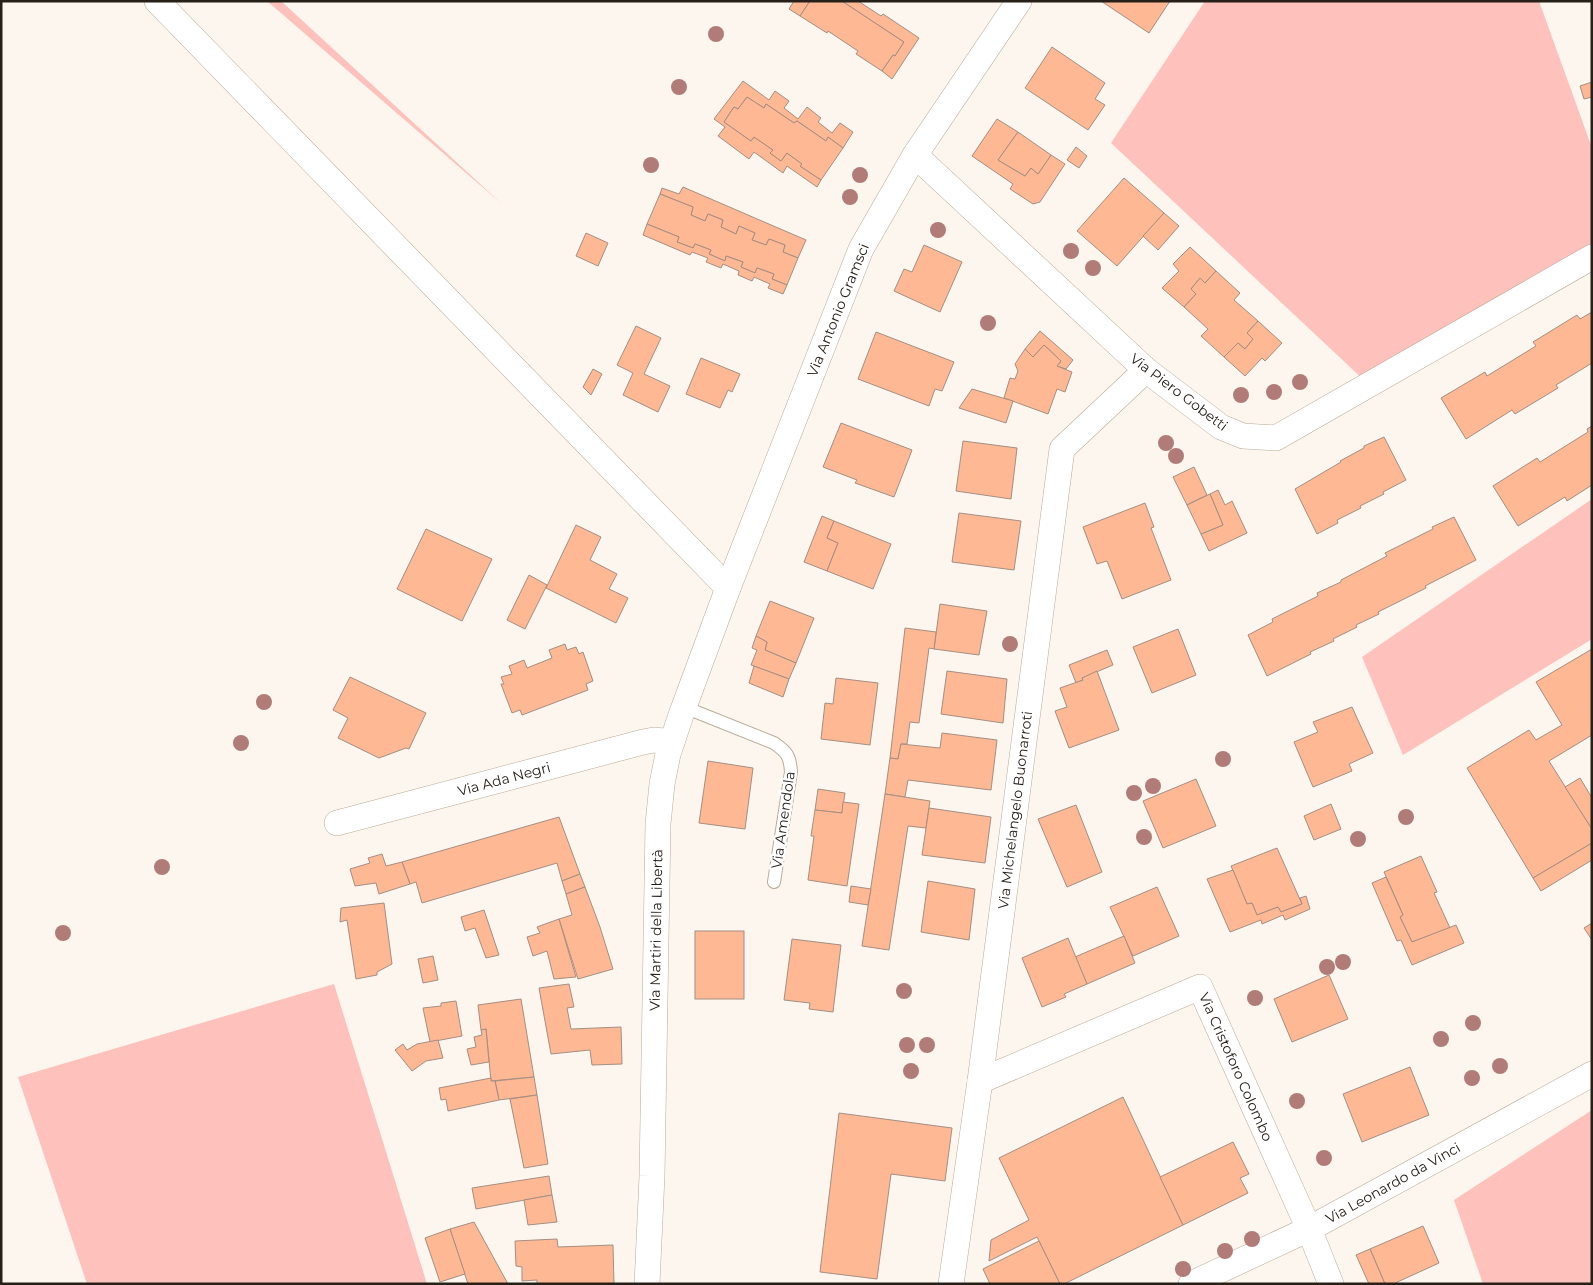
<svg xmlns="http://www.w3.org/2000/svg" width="1593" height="1285" viewBox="0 0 1593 1285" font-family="Montserrat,sans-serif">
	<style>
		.green { fill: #fec1bb }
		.building { fill: #feb893; stroke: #a58e82 }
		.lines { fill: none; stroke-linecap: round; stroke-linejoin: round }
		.lane-casing { stroke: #baaa97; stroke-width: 14 }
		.street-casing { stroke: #baaa97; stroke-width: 26 }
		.lane { stroke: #fff; stroke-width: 12 }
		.street { stroke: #fff; stroke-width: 25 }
		.tree { fill: #b17c78 }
		.labels { text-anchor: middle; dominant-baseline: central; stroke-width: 5; stroke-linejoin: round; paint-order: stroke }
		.street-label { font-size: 14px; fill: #262019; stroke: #fff }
	</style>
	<rect width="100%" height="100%" fill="#fdf6ee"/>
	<g class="green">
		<path d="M267,1H281L502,204Z"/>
		<path d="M1205,1H1539L1592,148V249L1366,382L1111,143Z"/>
		<path d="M1592,499V639L1403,755L1362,657Z"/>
		<path d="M334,984L427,1284H87L18,1077Z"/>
		<path d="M1592,1110V1284H1483L1454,1200Z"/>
	</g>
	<g class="building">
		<path d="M794,1H810L800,16L789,9Z"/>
		<path d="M810,1H842L904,42L895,56L893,55L882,71L856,54L858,51L828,31L827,33L800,16Z"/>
		<path d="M842,1H858L881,16L883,14L919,38L892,79L882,71L893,55L895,56L904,42Z"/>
		<path d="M1101,1H1170L1149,33Z"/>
		<path d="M1052,47L1105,83L1095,99L1105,105L1088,130L1025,88Z"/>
		<path d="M743,81L769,100L775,91L789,101L784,108L798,119L807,107L821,118L818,122L832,133L840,123L853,132L843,148L828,137L826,141L797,121L794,123L766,104L764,108L747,97L738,109L734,107L724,122L751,141L754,137L773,150L770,153L781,161L787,153L802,164L800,166L821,180L817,187L787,166L783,173L754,152L749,159L718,136L725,127L714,119Z"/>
		<path d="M1592,82V97L1584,99L1580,86Z"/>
		<path d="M747,97L764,108L766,104L794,123L797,121L826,141L828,137L843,148L821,180L800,166L802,164L787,153L781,161L770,153L773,150L754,137L751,141L724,122L734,107L738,109Z"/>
		<path d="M997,119L1018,132L998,160L1025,176L1031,168L1038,174L1051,155L1065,164L1040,202L1033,204L1010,189L1013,184L972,156Z"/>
		<path d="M1018,132L1051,155L1038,174L1031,168L1025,176L998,160Z"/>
		<path d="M1076,147L1087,156L1079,168L1067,160Z"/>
		<path d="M1124,178L1164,213L1117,266L1077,231Z"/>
		<path d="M683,187L806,240L798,258L783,252L785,245L769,239L766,245L752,240L755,233L739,226L736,234L721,227L723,220L708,214L705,221L691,215L693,207L660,194L662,188L679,194Z"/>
		<path d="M660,194L693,207L691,215L705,221L708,214L723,220L721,227L736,234L739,226L755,233L752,240L766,245L769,239L785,245L783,252L798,258L787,285L772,279L774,274L757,268L755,273L741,267L743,262L726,256L725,261L709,254L711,250L695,244L693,248L677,242L679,237L647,224Z"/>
		<path d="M1164,213L1179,226L1158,250L1143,236Z"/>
		<path d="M647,224L679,237L677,242L693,248L695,244L711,250L709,254L725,261L726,256L743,262L741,267L755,273L757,268L774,274L772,279L787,285L783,294L768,288L770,284L754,277L752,281L738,275L739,271L723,264L721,268L706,262L708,258L692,252L690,255L643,235Z"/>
		<path d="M586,233L608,243L598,266L576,256Z"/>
		<path d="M924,245L962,262L940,312L894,291L904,269L912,272Z"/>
		<path d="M1190,247L1216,271L1205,283L1200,278L1191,289L1196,294L1184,307L1162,288L1179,271L1173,264Z"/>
		<path d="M1216,271L1240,293L1234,300L1258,321L1247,333L1253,339L1245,349L1238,343L1224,357L1201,336L1208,329L1184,307L1196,294L1191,289L1200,278L1205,283Z"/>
		<path d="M1592,312V363L1556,385L1558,388L1515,414L1512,410L1466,439L1441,398L1485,372L1487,376L1536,346L1533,342L1577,315L1580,319Z"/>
		<path d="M1258,321L1282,343L1265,361L1262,358L1245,376L1224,357L1238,343L1245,349L1253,339L1247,333Z"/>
		<path d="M636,326L661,338L644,374L670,386L658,412L623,395L633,373L617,365Z"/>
		<path d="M1040,331L1073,360L1066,369L1057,366L1061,361L1044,345L1033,357L1025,349Z"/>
		<path d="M876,332L954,362L942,391L935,389L929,406L858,379Z"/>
		<path d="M1044,345L1061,361L1057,366L1072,372L1065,392L1057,389L1048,414L1004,398L1010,378L1015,379L1018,371L1015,364L1025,349L1033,357Z"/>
		<path d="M701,358L740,374L732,392L728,390L720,408L686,394Z"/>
		<path d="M593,369L602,374L591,395L583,387Z"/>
		<path d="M972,389L1013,401L1006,423L959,408Z"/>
		<path d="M841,423L912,450L894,497L855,483L857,480L823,467Z"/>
		<path d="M1592,426V485L1567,501L1565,497L1518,526L1493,486L1537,458L1540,462L1588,432L1587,429Z"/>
		<path d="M1384,437L1406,480L1383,492L1384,494L1360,506L1361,508L1337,520L1338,523L1317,534L1295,489L1341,462L1340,461L1364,448V446Z"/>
		<path d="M963,441L1017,448L1011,499L956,491Z"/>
		<path d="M1194,467L1207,495L1187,505L1173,477Z"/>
		<path d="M1218,490L1225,505L1232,501L1247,533L1209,551L1201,534L1223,525L1210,494Z"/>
		<path d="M1210,494L1223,525L1201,534L1187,505Z"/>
		<path d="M1145,503L1154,527L1151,528L1171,580L1122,599L1107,561L1097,564L1083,527Z"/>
		<path d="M959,513L1021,521L1014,570L952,562Z"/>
		<path d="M822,516L834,521L827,538L838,543L827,571L804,562Z"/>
		<path d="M1454,517L1476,560L1425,586L1426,588L1378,612L1379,614L1356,625L1357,627L1333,639L1334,641L1310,652L1311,654L1267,676L1248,635L1273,622L1272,619L1318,596L1317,593L1341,582V580L1387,556L1385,553L1433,529L1432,527Z"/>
		<path d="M834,521L891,544L873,589L827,571L838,543L827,538Z"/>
		<path d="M576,525L601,537L590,560L617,574L609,589L628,598L616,623L546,588Z"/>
		<path d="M426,529L492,559L462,621L397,589Z"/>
		<path d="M529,575L547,585L525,629L507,620Z"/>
		<path d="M770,601L814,618L796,663L765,650L767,642L756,636Z"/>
		<path d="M940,604L987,611L979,655L934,649Z"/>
		<path d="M905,628L936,632L934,649L929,648L919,723L910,722L907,744H901L898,759L890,758Z"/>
		<path d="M1178,629L1196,675L1152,693L1133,647Z"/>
		<path d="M756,636L767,642L765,650L796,663L789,679L751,665L757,650L752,648Z"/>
		<path d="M565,644L567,650L576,647L579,654L583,652L593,681L586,684L588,690L522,715L520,710L512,713L501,684H504L501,677L512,674L509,666L524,660L527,668L552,658L549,650Z"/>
		<path d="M1592,649V735L1549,761L1592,829V843L1533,878L1467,768L1529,730L1536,740L1562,725L1536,682Z"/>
		<path d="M1107,650L1113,665L1082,678L1083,680L1076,683L1069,665Z"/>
		<path d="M754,666L789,679L783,697L749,683Z"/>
		<path d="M947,671L1007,679L1003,723L941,714Z"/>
		<path d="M1097,671L1119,730L1069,748L1055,711L1067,707L1060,688L1083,680L1082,678Z"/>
		<path d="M350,677L426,713L409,749L406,748L379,758L338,738L348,718L333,710Z"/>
		<path d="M836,678L878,683L870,745L821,739L825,703L833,704Z"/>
		<path d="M1352,707L1373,753L1349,764L1352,771L1313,787L1294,742L1318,732L1313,722Z"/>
		<path d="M942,733L997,740L991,790L908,780L905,797L885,794L890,758L898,759L901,744L940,748Z"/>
		<path d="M708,761L753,768L745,829L699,823Z"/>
		<path d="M1580,778L1592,798V829L1565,787Z"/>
		<path d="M1196,779L1216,826L1163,848L1143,801Z"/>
		<path d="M818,789L845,793L842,813L815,810Z"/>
		<path d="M885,794L930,801L926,828L908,826L889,950L862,946Z"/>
		<path d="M843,802L859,804L847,886L808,880L814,836H811L815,810L842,813Z"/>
		<path d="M1331,804L1341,829L1314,840L1304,816Z"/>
		<path d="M1076,805L1102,872L1067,887L1038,819Z"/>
		<path d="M929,808L991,817L985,863L922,855Z"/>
		<path d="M559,817L580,874L562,881L557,863L422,903L416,882L410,884L402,862Z"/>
		<path d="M1592,843V860L1541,891L1533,878Z"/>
		<path d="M1277,848L1302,904L1281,912L1278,907L1257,915L1252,903L1247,904L1231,866Z"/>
		<path d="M382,854L386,866L402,862L410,884L379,894L376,883L355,886L350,869L370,863L368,858Z"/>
		<path d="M1421,856L1437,892L1434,893L1450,928L1412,942L1400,917L1403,915L1384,872Z"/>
		<path d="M1233,870L1247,904L1252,903L1257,915L1278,907L1281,912L1302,904L1300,898L1306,896L1310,909L1285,920L1283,915L1262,924L1261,920L1230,932L1207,879Z"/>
		<path d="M580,874L585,887L566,894L562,881Z"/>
		<path d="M1386,877L1403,915L1400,917L1412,942L1456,925L1464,943L1412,965L1401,940L1397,941L1372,883Z"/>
		<path d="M928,881L975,889L969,940L921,932Z"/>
		<path d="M851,886L871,889L868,905L849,902Z"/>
		<path d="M585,887L600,927L613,969L578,979L559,919L572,915L566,894Z"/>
		<path d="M1157,887L1179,936L1133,956L1110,907Z"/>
		<path d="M384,903L392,964L377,972V975L356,979L347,920L340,922L341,908Z"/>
		<path d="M484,910L499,955L486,958L475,928L465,931L461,917Z"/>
		<path d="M559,919L576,977L554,979L547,951L533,956L527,937L540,933L537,927Z"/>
		<path d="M1592,923V940L1584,928Z"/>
		<rect x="695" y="931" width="49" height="68"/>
		<path d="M1124,936L1135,963L1087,984L1075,957Z"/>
		<path d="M1068,938L1087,984L1064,994L1066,997L1042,1007L1022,958Z"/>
		<path d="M792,939L841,945L833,1012L809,1009L810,1003L784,1000Z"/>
		<path d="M433,956L438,980L423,983L418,959Z"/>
		<path d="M1329,975L1348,1019L1292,1042L1274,999Z"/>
		<path d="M569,984L574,1007L567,1008L571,1029L621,1027L622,1064L592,1065L590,1050L551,1054L539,988Z"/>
		<path d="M521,999L534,1077L491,1081L486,1029L481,1030L478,1005Z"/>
		<path d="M456,1001L462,1036L430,1042L423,1008L441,1006V1003Z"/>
		<path d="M486,1029L489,1062L471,1065L467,1049L476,1047L474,1037L482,1035L481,1030Z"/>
		<path d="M438,1040L443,1058L426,1061L412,1071L395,1050L403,1044L407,1050L417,1044Z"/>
		<path d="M1410,1067L1429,1115L1362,1142L1343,1094Z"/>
		<path d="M534,1077L537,1095L499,1100L495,1081Z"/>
		<path d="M491,1078V1081H495L499,1100L448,1111L446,1099L441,1100L439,1088Z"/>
		<path d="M537,1095L548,1164L524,1168L510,1099Z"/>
		<path d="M1123,1097L1183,1225L1064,1284H1060L1037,1237L989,1261L991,1240L1029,1220L999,1158Z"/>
		<path d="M839,1113L952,1128L945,1181L891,1174L877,1279L820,1272Z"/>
		<path d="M1233,1142L1249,1174L1240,1178L1248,1193L1183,1225L1160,1177Z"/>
		<path d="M549,1176L552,1195L476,1209L472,1188Z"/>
		<path d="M552,1195L557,1222L528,1225L524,1200Z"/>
		<path d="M474,1222L508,1284H468L450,1229Z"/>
		<path d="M1423,1226L1439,1263L1393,1284H1385L1370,1249Z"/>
		<path d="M450,1229L465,1274L440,1282L425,1238Z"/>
		<path d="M557,1239L558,1247L613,1245L614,1284H537V1280L522,1281V1267L516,1266L515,1241Z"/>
		<path d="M1039,1241L1060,1284H990L983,1269Z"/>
		<path d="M1370,1249L1385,1284H1369L1356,1255Z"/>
	</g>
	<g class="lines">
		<g class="lane-casing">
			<path id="lane" d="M684,707L774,743C787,752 790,756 791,772L774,882"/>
		</g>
		<g class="street-casing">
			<g id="street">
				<path d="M157,1L728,588"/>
				<path d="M915,155L1146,370L1221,427L1243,436L1276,438L1592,257"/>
				<path d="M337,823L643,742L654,740L672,742"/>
				<path d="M980,1081L1200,987L1309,1229L1331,1284"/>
				<path d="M647,1284L652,1176L658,824L662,784L668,754L681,715L728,588L861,249L915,155L1019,1"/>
				<path d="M951,1284L980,1081L1062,449L1146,370"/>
				<path d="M1191,1284L1309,1229L1592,1074"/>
			</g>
		</g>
		<use href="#lane" class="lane"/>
		<use href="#street" class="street"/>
	</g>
	<g class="tree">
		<circle cx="716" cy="34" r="8"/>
		<circle cx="679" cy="87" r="8"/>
		<circle cx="651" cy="165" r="8"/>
		<circle cx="860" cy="175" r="8"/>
		<circle cx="850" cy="197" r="8"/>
		<circle cx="938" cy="230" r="8"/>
		<circle cx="1071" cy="251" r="8"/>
		<circle cx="1093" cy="268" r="8"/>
		<circle cx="988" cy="323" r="8"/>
		<circle cx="1300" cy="382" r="8"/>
		<circle cx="1274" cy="392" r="8"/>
		<circle cx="1241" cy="395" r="8"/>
		<circle cx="1166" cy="443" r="8"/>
		<circle cx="1176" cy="456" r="8"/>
		<circle cx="1010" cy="644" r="8"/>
		<circle cx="264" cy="702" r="8"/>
		<circle cx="241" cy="743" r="8"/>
		<circle cx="1223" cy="759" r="8"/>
		<circle cx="1153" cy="786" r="8"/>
		<circle cx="1134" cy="793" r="8"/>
		<circle cx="1406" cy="817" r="8"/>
		<circle cx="1144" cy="837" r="8"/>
		<circle cx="1358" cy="839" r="8"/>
		<circle cx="162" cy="867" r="8"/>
		<circle cx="63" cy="933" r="8"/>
		<circle cx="1343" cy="962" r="8"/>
		<circle cx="1327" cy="967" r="8"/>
		<circle cx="904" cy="991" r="8"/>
		<circle cx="1255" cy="998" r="8"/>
		<circle cx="1473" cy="1023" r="8"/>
		<circle cx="1441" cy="1039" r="8"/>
		<circle cx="907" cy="1045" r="8"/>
		<circle cx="927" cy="1045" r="8"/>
		<circle cx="1500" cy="1066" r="8"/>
		<circle cx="911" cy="1071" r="8"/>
		<circle cx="1472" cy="1078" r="8"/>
		<circle cx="1297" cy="1101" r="8"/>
		<circle cx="1324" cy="1158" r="8"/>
		<circle cx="1252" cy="1239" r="8"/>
		<circle cx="1225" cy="1251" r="8"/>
		<circle cx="1183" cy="1269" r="8"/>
	</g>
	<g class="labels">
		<g class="street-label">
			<text transform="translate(838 310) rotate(-68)">Via Antonio Gramsci</text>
			<text transform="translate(1179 392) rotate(37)">Via Piero Gobetti</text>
			<text transform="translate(504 779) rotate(-15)">Via Ada Negri</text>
			<text transform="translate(1015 810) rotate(-83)">Via Michelangelo Buonarroti</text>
			<text transform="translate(783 820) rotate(-82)">Via Amendola</text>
			<text transform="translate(656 930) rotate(-89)">Via Martiri della Libertà</text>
			<text transform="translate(1236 1067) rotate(66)">Via Cristoforo Colombo</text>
			<text transform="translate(1393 1183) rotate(-29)">Via Leonardo da Vinci</text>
		</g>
	</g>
	<rect width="1593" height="1285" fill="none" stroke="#262019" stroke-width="5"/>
</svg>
